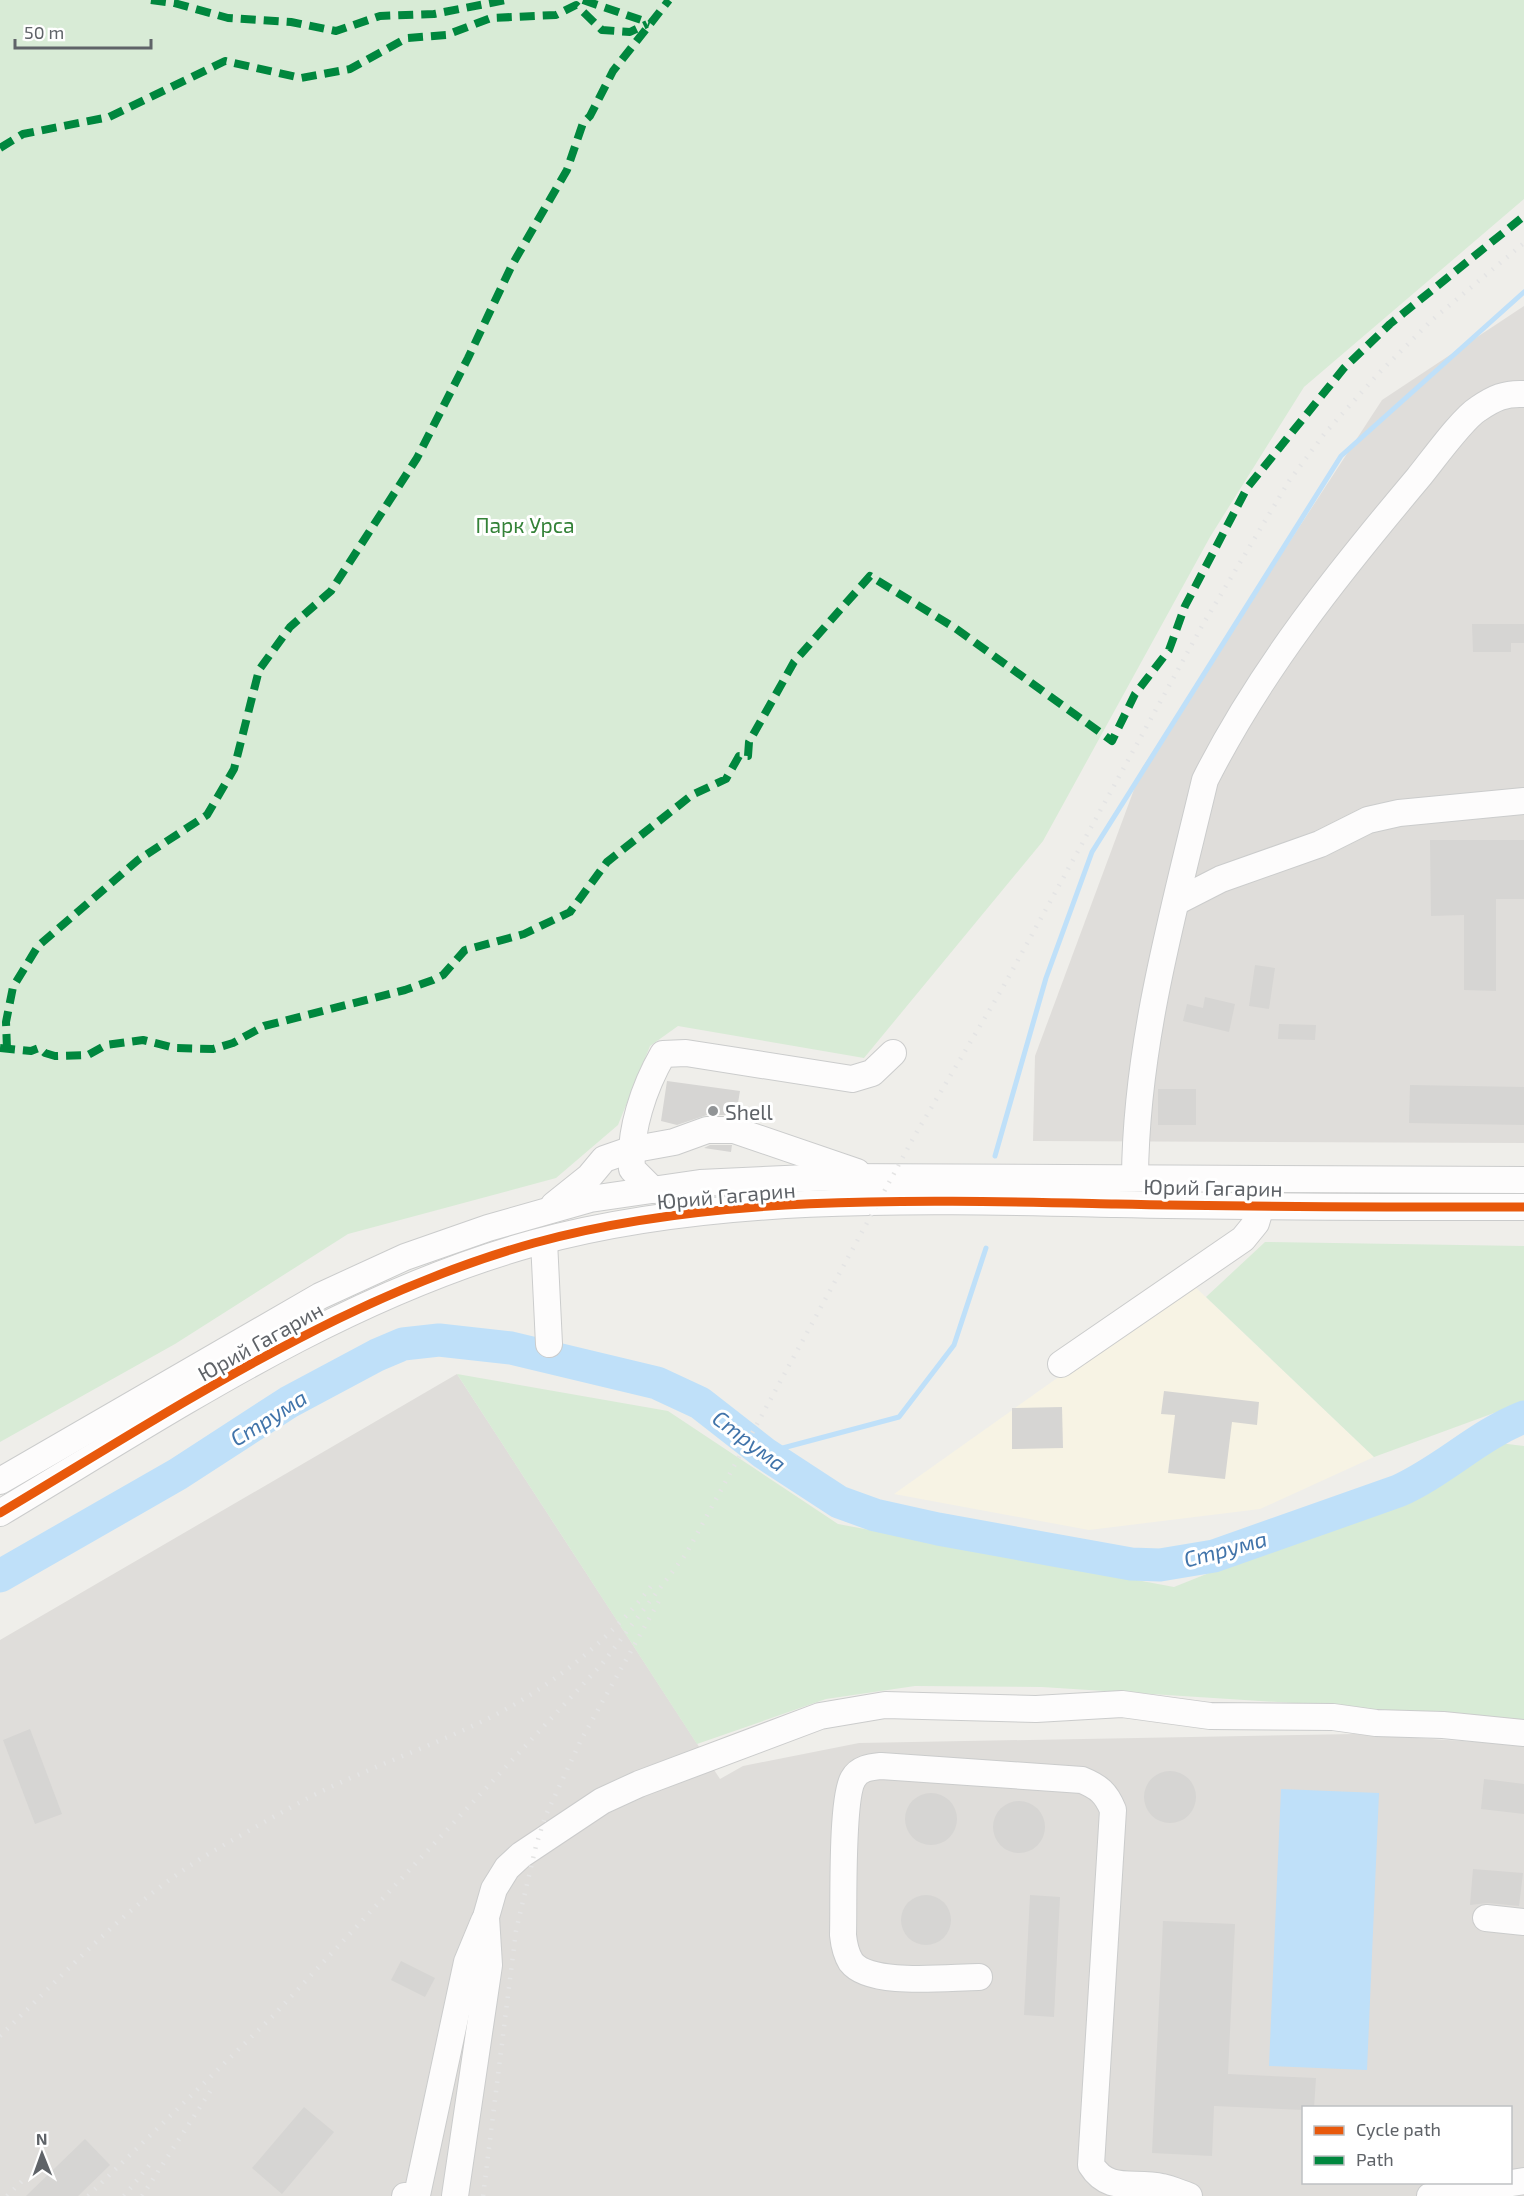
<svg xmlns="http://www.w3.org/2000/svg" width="1524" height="2196" viewBox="0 0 1524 2196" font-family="'Exo 2',sans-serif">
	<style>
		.commercial { fill: #f7f3e4 }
		.industrial { fill: #dfddda; fill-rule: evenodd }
		.green { fill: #d8ebd6 }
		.water { fill: #bfe0f9 }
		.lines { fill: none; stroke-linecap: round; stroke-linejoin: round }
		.stream { stroke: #bfe0f9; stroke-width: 5 }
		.river { stroke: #bfe0f9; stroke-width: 33 }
		.building { fill: #d6d5d3 }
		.minor-casing { stroke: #cbcccc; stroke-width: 28 }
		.minor { stroke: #fdfcfc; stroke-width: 26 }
		.rail { stroke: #e4e4e4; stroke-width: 4.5; stroke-dasharray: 1.5 8; stroke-linecap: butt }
		.quiet { stroke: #00873e; stroke-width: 8; stroke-dasharray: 15 8; stroke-linecap: butt }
		.cycleway-casing { stroke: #fff; stroke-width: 13 }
		.cycleway { stroke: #e8590c; stroke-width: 9 }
		.poi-dot { fill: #919496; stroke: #fff; stroke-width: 2 }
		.labels { text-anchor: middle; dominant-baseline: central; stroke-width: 6; stroke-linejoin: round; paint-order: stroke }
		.park-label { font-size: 21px; fill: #348238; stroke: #fff }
		.poi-label { font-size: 21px; fill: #5f6368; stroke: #fff; text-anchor: start }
		.street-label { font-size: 21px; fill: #5f6368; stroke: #fff }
		.water-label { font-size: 22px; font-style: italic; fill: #4174aa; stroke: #fff }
	</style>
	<rect width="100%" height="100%" fill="#efeeea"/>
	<path class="commercial" d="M1191,1283L1374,1457L1260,1509L1089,1530L894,1494Z"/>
	<g class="industrial">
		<path d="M1524,306V1143L1033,1141L1035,1056L1142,768L1382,400Z"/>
		<path d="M457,1374L720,1779L743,1766L859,1743L1355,1734L1524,1745V2196H0V1640ZM1304,2108H1510V2182H1304Z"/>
	</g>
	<g class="green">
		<path d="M0,0H1524V199L1304,387L1210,537L1043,841L864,1058L678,1026L650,1046L618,1125L556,1178L348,1234L175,1344L0,1442Z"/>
		<path d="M1265,1242L1524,1246V1402L1374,1457L1206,1297Z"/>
		<path d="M457,1374L668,1411L838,1524L1174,1587L1444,1479L1499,1443L1524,1446V1723L1340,1706L1042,1687L915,1686L826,1699L697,1744Z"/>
	</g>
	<path class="water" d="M1281,1789L1379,1793L1367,2070L1269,2066Z"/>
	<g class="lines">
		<g class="stream">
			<path d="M995,1156L1046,978L1092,852L1341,456L1524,292"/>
			<path d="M764,1453L899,1417L954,1345L986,1248"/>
		</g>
		<path class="river" d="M0,1576L178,1474L289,1402L377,1355L403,1344L439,1340L511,1348L657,1383L700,1403L764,1453L839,1502L875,1515L938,1529L1131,1564L1160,1565L1214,1556L1398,1491C1443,1471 1478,1435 1524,1417"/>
	</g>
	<g class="building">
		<path d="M1472,624H1524V643H1511V652H1473Z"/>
		<path d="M1430,840H1524V899H1496V991L1464,990V915L1431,916Z"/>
		<path d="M1255,965L1275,968L1269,1009L1249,1006Z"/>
		<path d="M1205,997L1235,1004L1229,1032L1183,1021L1187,1004L1203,1008Z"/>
		<path d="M1279,1024L1316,1025L1315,1040L1278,1039Z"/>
		<path d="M667,1081L740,1091L736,1115H707L677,1125L661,1121Z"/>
		<path d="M1410,1085L1524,1087V1125L1409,1123Z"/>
		<rect x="1158" y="1089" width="38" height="36"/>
		<path d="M710,1145H732L731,1152L704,1148Z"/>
		<path d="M1164,1391L1259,1402L1257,1425L1232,1422L1225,1479L1168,1473L1175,1415L1161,1414Z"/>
		<path d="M1062,1407L1063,1448L1012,1449V1408Z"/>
		<path d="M30,1729L62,1814L35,1824L3,1740Z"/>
		<circle cx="1170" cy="1797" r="26"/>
		<path d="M1484,1779L1524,1784V1814L1481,1809Z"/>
		<circle cx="931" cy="1819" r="26"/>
		<circle cx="1019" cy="1827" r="26"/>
		<path d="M1473,1869L1523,1873L1519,1906L1488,1903L1470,1905Z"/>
		<circle cx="926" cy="1920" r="25"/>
		<path d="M1030,1895L1060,1897L1054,2017L1024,2015Z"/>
		<path d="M1163,1921L1235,1924L1228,2074L1316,2078L1314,2108H1304V2110L1214,2106L1212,2156L1152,2153Z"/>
		<path d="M401,1961L435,1978L425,1997L391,1980Z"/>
		<path d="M304,2107L334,2132L282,2194L252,2168Z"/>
		<path d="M85,2139L110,2165L78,2196H26Z"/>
	</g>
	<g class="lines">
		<g class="minor-casing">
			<g id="minor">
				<path d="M1176,902L1221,879L1320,844L1368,820L1399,813L1524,801"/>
				<path d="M1135,1177C1136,1043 1174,910 1205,780C1261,669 1338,573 1418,478C1432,461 1462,419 1478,409C1494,398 1505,393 1524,394"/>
				<path d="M653,1190L632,1169C629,1131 644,1087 663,1054L686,1053L852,1079L872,1073L893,1053"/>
				<path d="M554,1205L589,1177L604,1159L630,1150L674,1142L707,1130H734L857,1172"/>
				<path d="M544,1241L549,1344"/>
				<path d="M1061,1364L1243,1239L1256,1223L1261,1206"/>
				<path d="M0,1481L320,1296L405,1257L488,1228L590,1199L700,1183L830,1177L1524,1180"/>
				<path d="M0,1513C171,1411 340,1297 534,1243C715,1193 928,1200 1116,1204C1252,1207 1388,1207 1524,1207"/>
				<path d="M1486,1918L1524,1922"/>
				<path d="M979,1977C949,1977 870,1987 851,1962C846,1954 844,1945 843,1935C844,1905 841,1800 853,1779C859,1768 871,1767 881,1766L1082,1780C1099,1787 1106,1793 1113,1810L1091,2165C1109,2194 1134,2180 1162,2187C1171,2189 1180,2193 1189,2196"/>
				<path d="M405,2196L417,2195L467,1962L484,1921"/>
				<path d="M455,2196L489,1965L486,1917L494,1889L507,1868L521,1855L602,1801L639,1784L820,1716L885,1705L1036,1709L1122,1704L1210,1716L1333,1717L1376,1723L1443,1725L1524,1733"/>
				<path d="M1430,2196L1524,2181"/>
			</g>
		</g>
		<use href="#minor" class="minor"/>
		<g class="rail">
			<path d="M0,2036C68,1971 134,1896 217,1849C248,1831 280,1813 312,1796C368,1768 427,1748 483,1721C546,1691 610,1641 652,1585"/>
			<path d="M7,2196L24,2179"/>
			<path d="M88,2196L273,2016L602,1664L686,1554L915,1135L1002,989L1202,626L1289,481L1325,433L1379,373L1432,320L1524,243"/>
			<path d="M124,2196L151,2163"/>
			<path d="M142,2196L213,2087"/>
			<path d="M483,2196L516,1931L536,1846L545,1817L581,1740L659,1601"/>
		</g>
		<g class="quiet">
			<path d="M151,0L174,3L228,18L291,22L336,31L380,16L434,14L506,0"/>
			<path d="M583,0L650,23"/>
			<path d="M0,148L23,134L109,117L225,61L301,78L350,69L407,38L446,35L491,18L556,15L576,5L602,30L630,32L647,24"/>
			<path d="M0,1048L31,1051L39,1048L45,1053L55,1056L88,1055L106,1045L143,1040L175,1048L213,1049L233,1043L264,1026L405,990L433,980L443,975L465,950L524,934L570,912L607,862L692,795L726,779L739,756H748L749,742L794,662L870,576L955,628L1112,741L1135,694L1169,650L1185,606L1247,488L1344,368L1390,324L1524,216"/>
			<path d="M7,1049L6,1022L13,987L38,946L138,860L207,815L234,769L259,670L290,627L331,591L417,458L468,358L512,265L567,170L583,123L590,116L613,71L669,0"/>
		</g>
		<g class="cycleway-casing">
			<path id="cycleway" d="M0,1513C171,1411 340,1297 534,1243C715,1193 928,1200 1116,1204C1252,1207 1388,1207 1524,1207"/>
		</g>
		<use href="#cycleway" class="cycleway"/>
	</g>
	<circle class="poi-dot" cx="713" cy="1111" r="6"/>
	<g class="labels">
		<g class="park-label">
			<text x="525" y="524">Парк Урса</text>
		</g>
		<g class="poi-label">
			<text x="725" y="1111">Shell</text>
		</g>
		<g class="street-label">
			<text transform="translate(1213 1187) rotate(1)">Юрий Гагарин</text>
			<text transform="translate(726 1195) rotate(-5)">Юрий Гагарин</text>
			<text transform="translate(260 1341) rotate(-29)">Юрий Гагарин</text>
		</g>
		<g class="water-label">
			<text transform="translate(268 1417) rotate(-32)">Струма</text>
			<text transform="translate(750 1440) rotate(37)">Струма</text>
			<text transform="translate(1225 1548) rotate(-15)">Струма</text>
		</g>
	</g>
	<rect x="1302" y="2106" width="210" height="78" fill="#ffffff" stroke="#bfc1c3" stroke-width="1.5"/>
	<rect x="1314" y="2126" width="30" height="9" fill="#e8590c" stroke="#bfc1c3" stroke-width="1.5"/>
	<text x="1356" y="2136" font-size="18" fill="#5f6368">Cycle path</text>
	<rect x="1314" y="2156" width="30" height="9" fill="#00873e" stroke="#bfc1c3" stroke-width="1.5"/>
	<text x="1356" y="2166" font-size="18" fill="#5f6368">Path</text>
	<g transform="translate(42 2154) rotate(359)" stroke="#ffffff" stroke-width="4.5" paint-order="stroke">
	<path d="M0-4.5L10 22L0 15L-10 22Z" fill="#5f6368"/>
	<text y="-9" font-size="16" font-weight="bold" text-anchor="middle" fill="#5f6368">N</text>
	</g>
	<path d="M15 39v9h136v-9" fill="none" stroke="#5f6368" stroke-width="3"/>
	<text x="24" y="39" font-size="18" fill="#5f6368" stroke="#ffffff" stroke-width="4.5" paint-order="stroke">50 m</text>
</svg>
